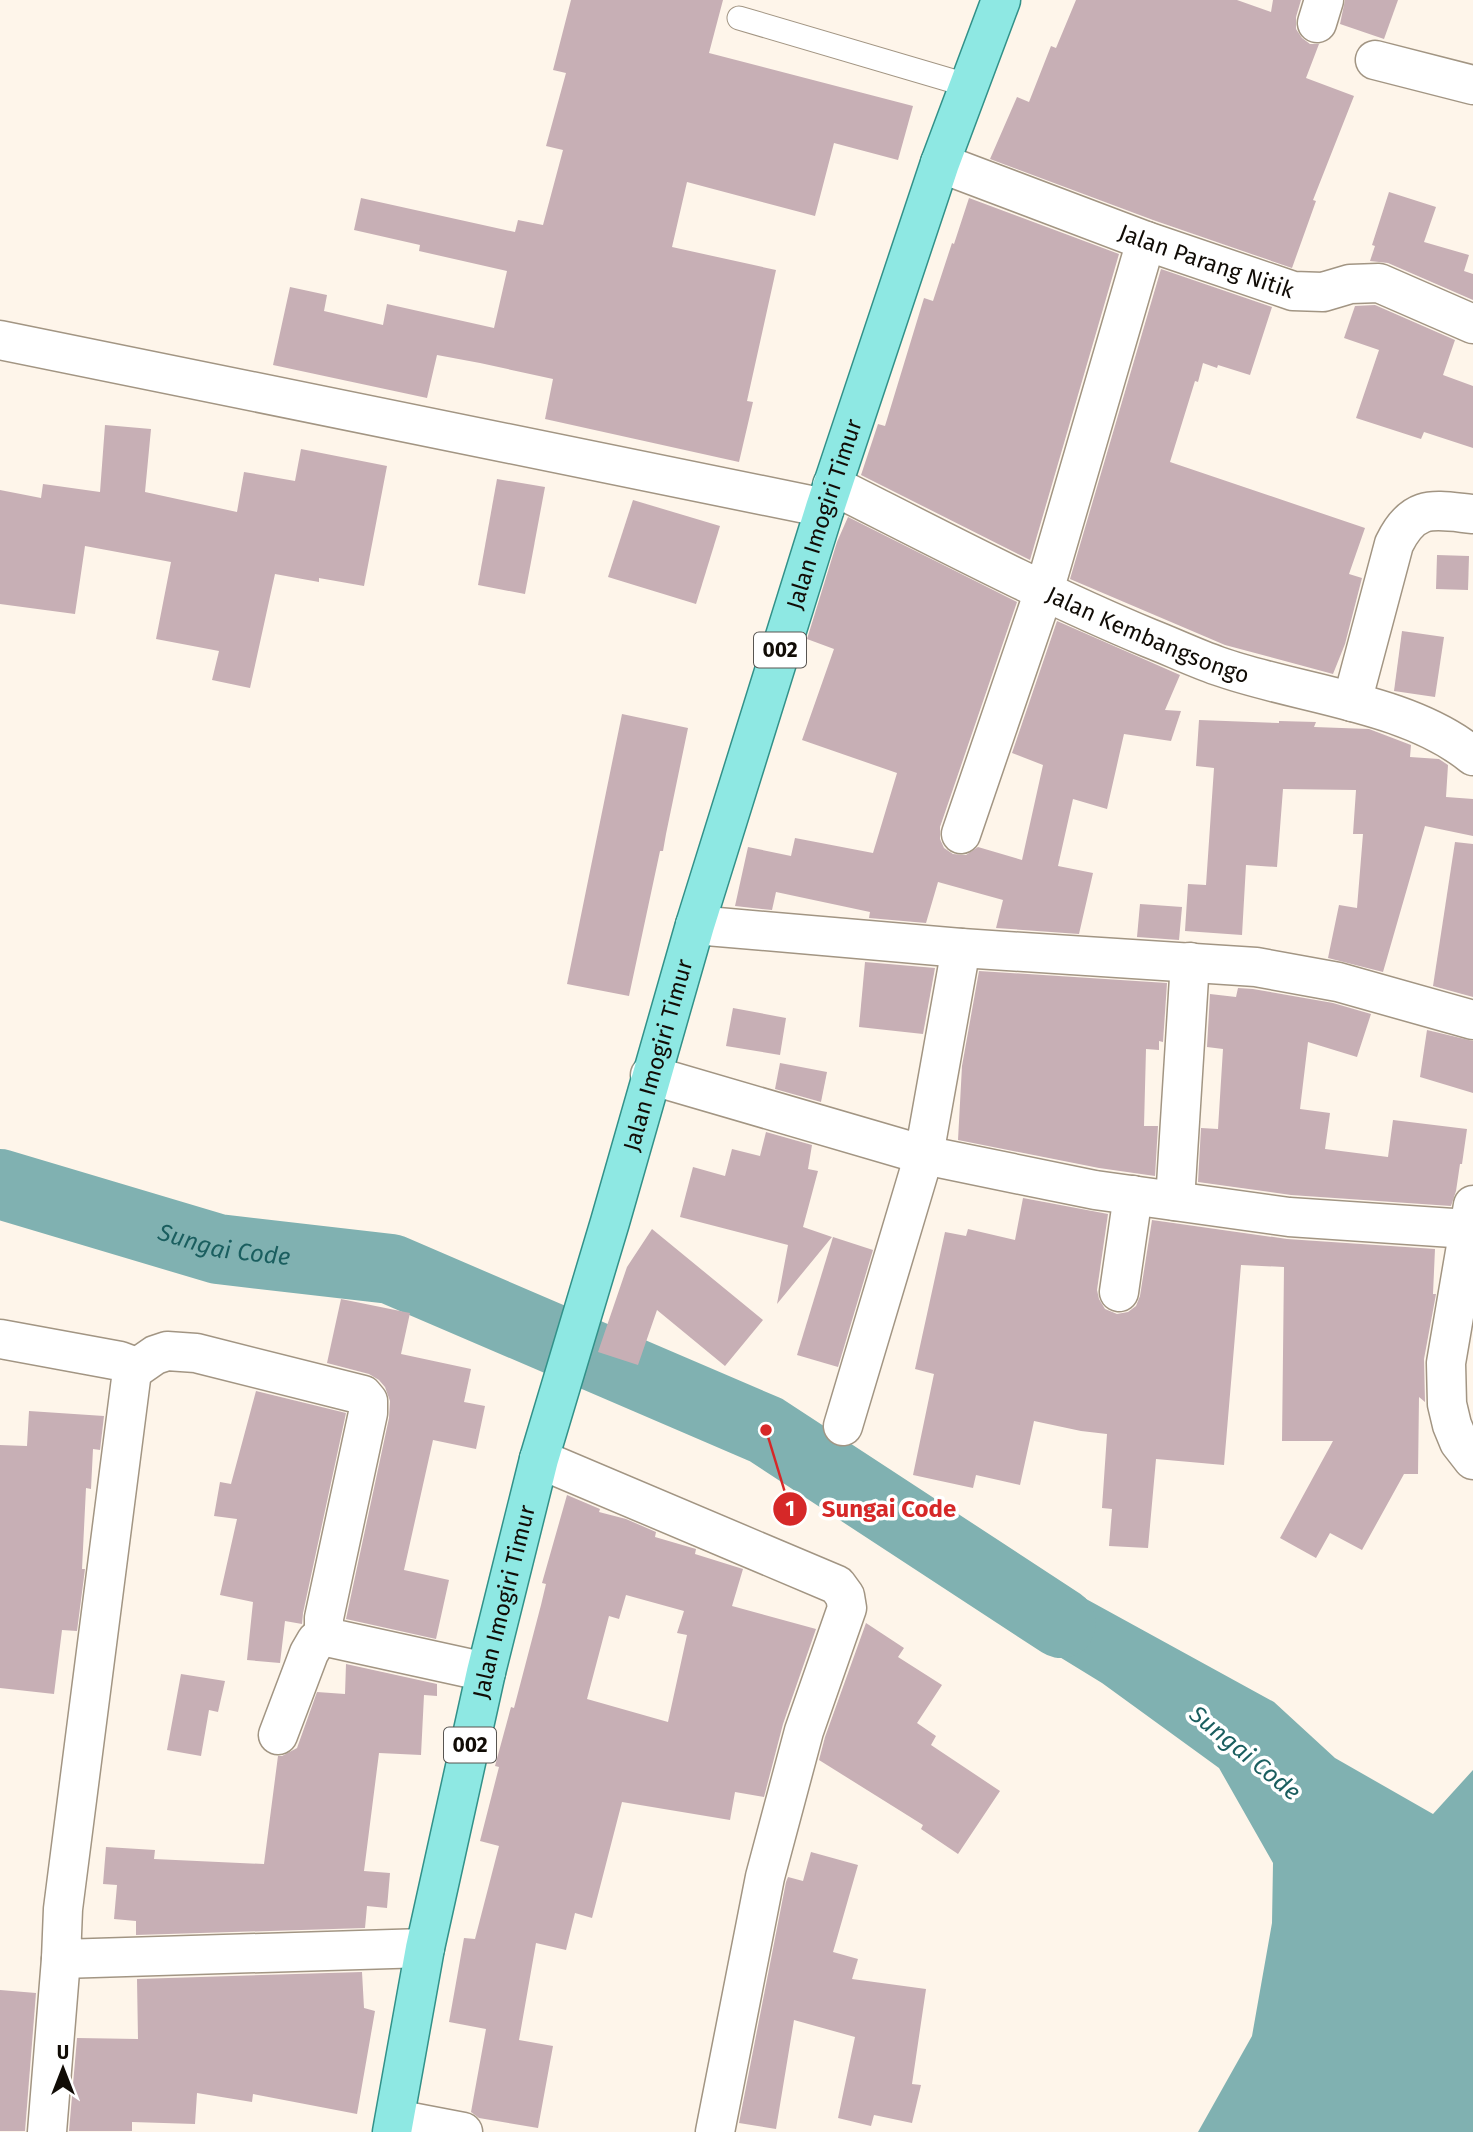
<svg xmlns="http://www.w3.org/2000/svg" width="1473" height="2132" viewBox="0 0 1473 2132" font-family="'Fira Sans',sans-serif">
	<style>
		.water { fill: #80b1b1 }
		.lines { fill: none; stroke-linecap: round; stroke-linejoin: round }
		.river { stroke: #80b1b1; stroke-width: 70 }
		.building { fill: #c7afb5; fill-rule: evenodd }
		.lane-casing { stroke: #a29583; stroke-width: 25 }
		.street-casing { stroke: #a29583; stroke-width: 41 }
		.secondary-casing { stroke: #a29583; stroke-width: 41 }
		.primary-casing { stroke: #329189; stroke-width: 41 }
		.lane { stroke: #fff; stroke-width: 23 }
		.street { stroke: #fff; stroke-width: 38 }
		.secondary { stroke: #fff; stroke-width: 38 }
		.primary { stroke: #8ee8e3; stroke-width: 38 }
		.labels { text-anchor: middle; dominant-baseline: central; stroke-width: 7; stroke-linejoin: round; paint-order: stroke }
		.shield { fill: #fff; stroke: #585551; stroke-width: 2 }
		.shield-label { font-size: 21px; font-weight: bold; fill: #110c06 }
		.street-label { font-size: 23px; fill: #110c06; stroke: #fff }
		.water-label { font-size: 24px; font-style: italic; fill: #1a5e5f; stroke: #fff }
		.leader { fill: none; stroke: #d62828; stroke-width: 2.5 }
		.callout-dot { fill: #d62828; stroke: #fff; stroke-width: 2.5 }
		.mark-label { font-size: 21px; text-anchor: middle; font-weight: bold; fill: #fff }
		.callout-label { font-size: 24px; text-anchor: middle; font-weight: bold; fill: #d62828; stroke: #fff; stroke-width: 7; stroke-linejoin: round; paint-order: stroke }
	</style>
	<rect width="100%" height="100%" fill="#fef5ea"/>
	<path class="water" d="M1008,1556L1274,1702L1335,1758L1433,1814L1473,1770V2132H1198L1252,2036L1272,1923L1273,1863L1219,1768L1102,1683L947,1588Z"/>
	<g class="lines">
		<path class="river" id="s1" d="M0,1184L218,1249L391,1269L766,1430L1061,1623"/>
	</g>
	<g class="building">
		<path d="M571,0H723L709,53L913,106L898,160L834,143L815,216L687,182L672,247L776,270L747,401L753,402L739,462L545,419L553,379L480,363L437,355L427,398L273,365L290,287L327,295L324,311L383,325L387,304L494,328L507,271L419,251L420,245L354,230L361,198L515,232L518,220L543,225L563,150L546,146L566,73L553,70Z"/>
		<path d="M1076,0H1237L1271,12L1273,0H1301L1296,17V29L1302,38L1310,44H1319L1306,78L1354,96L1313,200L1316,201L1292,268L1153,220L990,159L1017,97L1029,102L1051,46L1056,48Z"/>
		<path d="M1345,0H1398L1384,39L1340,24Z"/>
		<path d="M1389,192L1436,207L1424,242L1469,255L1464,271L1473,274V300L1388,263L1370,261L1375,246L1372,245Z"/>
		<path d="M969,198L1119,254L1030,560L861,475L878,424L885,426L924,298L933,301L952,243L954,244Z"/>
		<path d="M1161,269L1272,307L1250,375L1218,365L1217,368L1203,363L1198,382L1195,381L1170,462L1365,528L1349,574L1362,578L1345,644L1333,674L1225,645L1070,579Z"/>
		<path d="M1375,305L1455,340L1443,375L1473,386V448L1424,432L1421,439L1356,418L1379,350L1344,338L1355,306Z"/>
		<path d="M105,425L151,429L145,492L237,512L244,472L295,481L301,449L387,466L364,586L319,578V582L275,574L250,688L212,680L219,651L156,639L171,562L85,546L75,614L0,604V490L41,498L43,484L100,492Z"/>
		<path d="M497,479L545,487L525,594L478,585Z"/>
		<path d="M633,500L720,526L696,604L608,577Z"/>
		<path d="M848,517L1017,602L940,827V839L944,848L953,854L966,855L978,847L1022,860L1043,765L1012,753L1057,621L1180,675L1165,710L1181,711L1171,741L1124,734L1107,809L1073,799L1058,866L1093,873L1079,934L996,928L1003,900L938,882L926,923L869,918L870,912L776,892L772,910L735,906L748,847L791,856L795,838L873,853L897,773L802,740L834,649L807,639L837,542Z"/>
		<path d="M1437,555L1469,556L1468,590L1436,589Z"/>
		<path d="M1402,631L1444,637L1435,697L1394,691Z"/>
		<path d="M622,714L688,728L666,834L663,851H660L629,996L567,984Z"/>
		<path d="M1199,720L1279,723V721L1316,722L1314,727L1369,729L1411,745L1410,757L1439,759L1448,765L1446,797L1473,799V836L1425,826L1383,972L1328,958L1339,905L1357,908L1363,834H1353L1356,790L1283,789L1277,867L1246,865L1242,935L1185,931L1188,884L1206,885L1214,768L1196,766Z"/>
		<path d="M1455,842L1473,844V997L1433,986Z"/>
		<path d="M1140,904L1182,907L1179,940L1137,937Z"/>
		<path d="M865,962L935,968L923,1034L859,1027Z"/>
		<path d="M979,971L1167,983L1163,1042L1159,1041V1050L1146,1049L1144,1126H1158L1155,1176L1099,1168L958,1140L962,1066Z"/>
		<path d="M1238,988L1253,989L1333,1003L1371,1014L1357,1057L1308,1042L1300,1109L1330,1113L1325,1149L1388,1157L1393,1120L1467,1129L1462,1164H1460L1456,1191L1451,1206L1291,1195L1198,1182L1201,1128L1218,1129L1223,1049L1207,1047L1210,994L1236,997Z"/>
		<path d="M733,1008L786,1018L780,1055L726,1046Z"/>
		<path d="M1427,1030L1473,1041V1093L1420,1077Z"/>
		<path d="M780,1063L827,1072L821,1102L775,1089Z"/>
		<path d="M766,1132L812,1145L808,1169L818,1171L803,1227L832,1237L777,1304L788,1245L680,1217L693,1167L725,1176L732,1149L760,1156Z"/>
		<path d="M1023,1198L1108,1214L1097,1290L1099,1299L1105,1309L1117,1314L1128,1312L1136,1306L1140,1296L1152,1220L1287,1239L1435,1249L1433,1294H1436L1424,1359L1425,1402L1419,1397L1418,1474H1404L1362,1550L1330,1533L1316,1558L1280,1538L1333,1441H1282L1284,1267L1241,1265L1224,1465L1156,1459L1148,1548L1109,1546L1112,1509L1102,1508L1107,1434L1081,1431L1034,1421L1020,1485L976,1475L973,1488L913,1475L934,1374L915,1369L945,1232L966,1236L968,1229L1015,1240Z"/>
		<path d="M652,1229L763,1320L725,1366L657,1310L638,1365L598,1352L627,1267Z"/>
		<path d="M833,1237L873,1250L838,1367L797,1355Z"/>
		<path d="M341,1299L410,1313L401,1354L471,1369L464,1402L485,1406L476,1449L433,1440L404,1570L449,1580L436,1639L346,1619L389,1418L390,1401L385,1387L379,1380L369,1374L327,1363Z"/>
		<path d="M256,1391L346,1413L303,1613L302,1624L285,1621L280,1663L247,1660L253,1602L220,1595L237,1519L214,1516L220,1482L231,1484Z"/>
		<path d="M29,1411L104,1416L100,1450L93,1449L91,1489L86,1488L82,1569H85L77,1631L62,1630L54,1694L0,1688V1445L27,1446Z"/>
		<path d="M567,1495L600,1509L599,1512L626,1519L656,1532L655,1537L696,1549L695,1554L743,1569L732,1606L816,1629L783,1724L764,1797L735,1792L730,1820L622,1802L592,1918L575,1913L566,1950L536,1943L519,2040L553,2046L538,2128L479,2118L471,2112L486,2029L449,2022L464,1938L475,1939L499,1846L480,1841L499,1767L495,1766L511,1707L514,1708L541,1605L546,1584L542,1583ZM626,1595L684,1611L677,1633L687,1635L668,1722L587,1699L609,1616L619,1619Z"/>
		<path d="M866,1623L904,1648L898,1657L942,1685L917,1723L936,1736L931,1745L1000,1791L958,1854L921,1829L923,1825L819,1760L825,1737Z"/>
		<path d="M346,1664L437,1684V1696L424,1695L421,1755L379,1753L364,1871L390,1873L387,1908L367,1906L365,1928L136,1935V1921L114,1919L117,1885L103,1884L106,1847L155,1850L154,1859L264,1864L278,1756H282L297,1748L317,1692L345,1694Z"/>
		<path d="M181,1674L225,1681L218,1712L209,1710L201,1756L167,1750Z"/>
		<path d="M811,1852L858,1865L833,1952L858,1959L852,1979L926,1989L912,2084L921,2085L912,2123L874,2115L871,2126L838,2118L855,2037L794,2020L776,2129L739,2123L786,1882L788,1877L803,1881Z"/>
		<path d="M362,1972L364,2008L375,2011L357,2114L253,2094L252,2102L197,2093L195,2124L132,2122V2131H69L77,2038L138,2039L137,1979Z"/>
		<path d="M0,1990L36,1993L25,2131H0Z"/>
	</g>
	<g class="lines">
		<g class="lane-casing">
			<path id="lane" d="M739,18L970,86"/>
		</g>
		<g class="street-casing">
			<g id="street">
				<path d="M1317,23L1324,0"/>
				<path d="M1375,60L1473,85"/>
				<path id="s2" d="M940,163L1146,241L1293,291L1323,292L1350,284L1379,283L1473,324"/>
				<path d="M0,340L825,508"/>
				<path d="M1352,702L1394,544C1414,503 1434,510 1473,514"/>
				<path d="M961,834L1044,591L1146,241"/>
				<path d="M695,925L961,948L1256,967L1338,982L1473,1020"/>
				<path d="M650,1075L924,1155L1095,1190L1289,1217L1468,1229"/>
				<path d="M1175,1201L1190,962"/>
				<path d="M1119,1292L1133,1195"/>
				<path d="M0,1339L120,1361L128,1364L132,1371L63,1909L61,1959L425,1948"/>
				<path d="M132,1371L155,1355L167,1351L196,1353L363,1395L368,1401V1413L324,1618V1635L331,1638L486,1672"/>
				<path d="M843,1426L924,1155L961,948"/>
				<path d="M539,1459L837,1585L845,1596L847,1608L804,1731L765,1877L715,2132"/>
				<path d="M278,1735L309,1653L316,1641L324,1635"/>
				<path d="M395,2119L463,2132"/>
				<path d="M47,2132L61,1959"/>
			</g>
		</g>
		<g class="secondary-casing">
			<g id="secondary">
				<path id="s3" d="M832,485C937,538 1041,593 1149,638C1172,647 1195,658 1218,666C1296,694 1408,702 1473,756"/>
				<path d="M1473,1205L1446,1363L1447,1404L1452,1425L1459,1442L1473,1460"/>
			</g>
		</g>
		<g class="primary-casing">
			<g id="primary">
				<path id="s4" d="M392,2132L425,1948L486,1672L539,1459L610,1222L695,925L825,508L940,163L1001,0"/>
			</g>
		</g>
		<use href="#lane" class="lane"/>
		<use href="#street" class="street"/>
		<use href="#secondary" class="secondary"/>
		<use href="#primary" class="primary"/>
	</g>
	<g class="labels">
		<g class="shield">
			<rect x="754" y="632.5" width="52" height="35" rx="5"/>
			<rect x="444" y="1727.5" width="52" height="35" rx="5"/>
		</g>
		<g class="shield-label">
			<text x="780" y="650">002</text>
			<text x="470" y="1745">002</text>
		</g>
		<g class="street-label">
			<text stroke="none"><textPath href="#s2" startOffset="284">Jalan Parang Nitik</textPath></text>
			<text stroke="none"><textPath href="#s4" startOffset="1676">Jalan Imogiri Timur</textPath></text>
			<text stroke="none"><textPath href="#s3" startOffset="350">Jalan Kembangsongo</textPath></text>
			<text stroke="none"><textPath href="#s4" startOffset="1110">Jalan Imogiri Timur</textPath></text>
			<text stroke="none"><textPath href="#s4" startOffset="542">Jalan Imogiri Timur</textPath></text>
		</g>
		<g class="water-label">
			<text stroke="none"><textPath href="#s1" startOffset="233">Sungai Code</textPath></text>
			<text transform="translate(1245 1753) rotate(39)">Sungai Code</text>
		</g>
	</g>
	<path class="leader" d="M766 1430L790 1509"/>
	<g class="callout-dot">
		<circle cx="766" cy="1430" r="7"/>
		<circle cx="790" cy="1509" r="18"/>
	</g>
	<g class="mark-label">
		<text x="790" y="1516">1</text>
	</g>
	<g class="callout-label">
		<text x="889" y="1517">Sungai Code</text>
	</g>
	<g transform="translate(63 2069)" stroke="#ffffff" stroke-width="5" paint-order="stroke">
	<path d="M0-5L12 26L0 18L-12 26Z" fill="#110c06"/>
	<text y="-10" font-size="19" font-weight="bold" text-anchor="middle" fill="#110c06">U</text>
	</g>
</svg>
